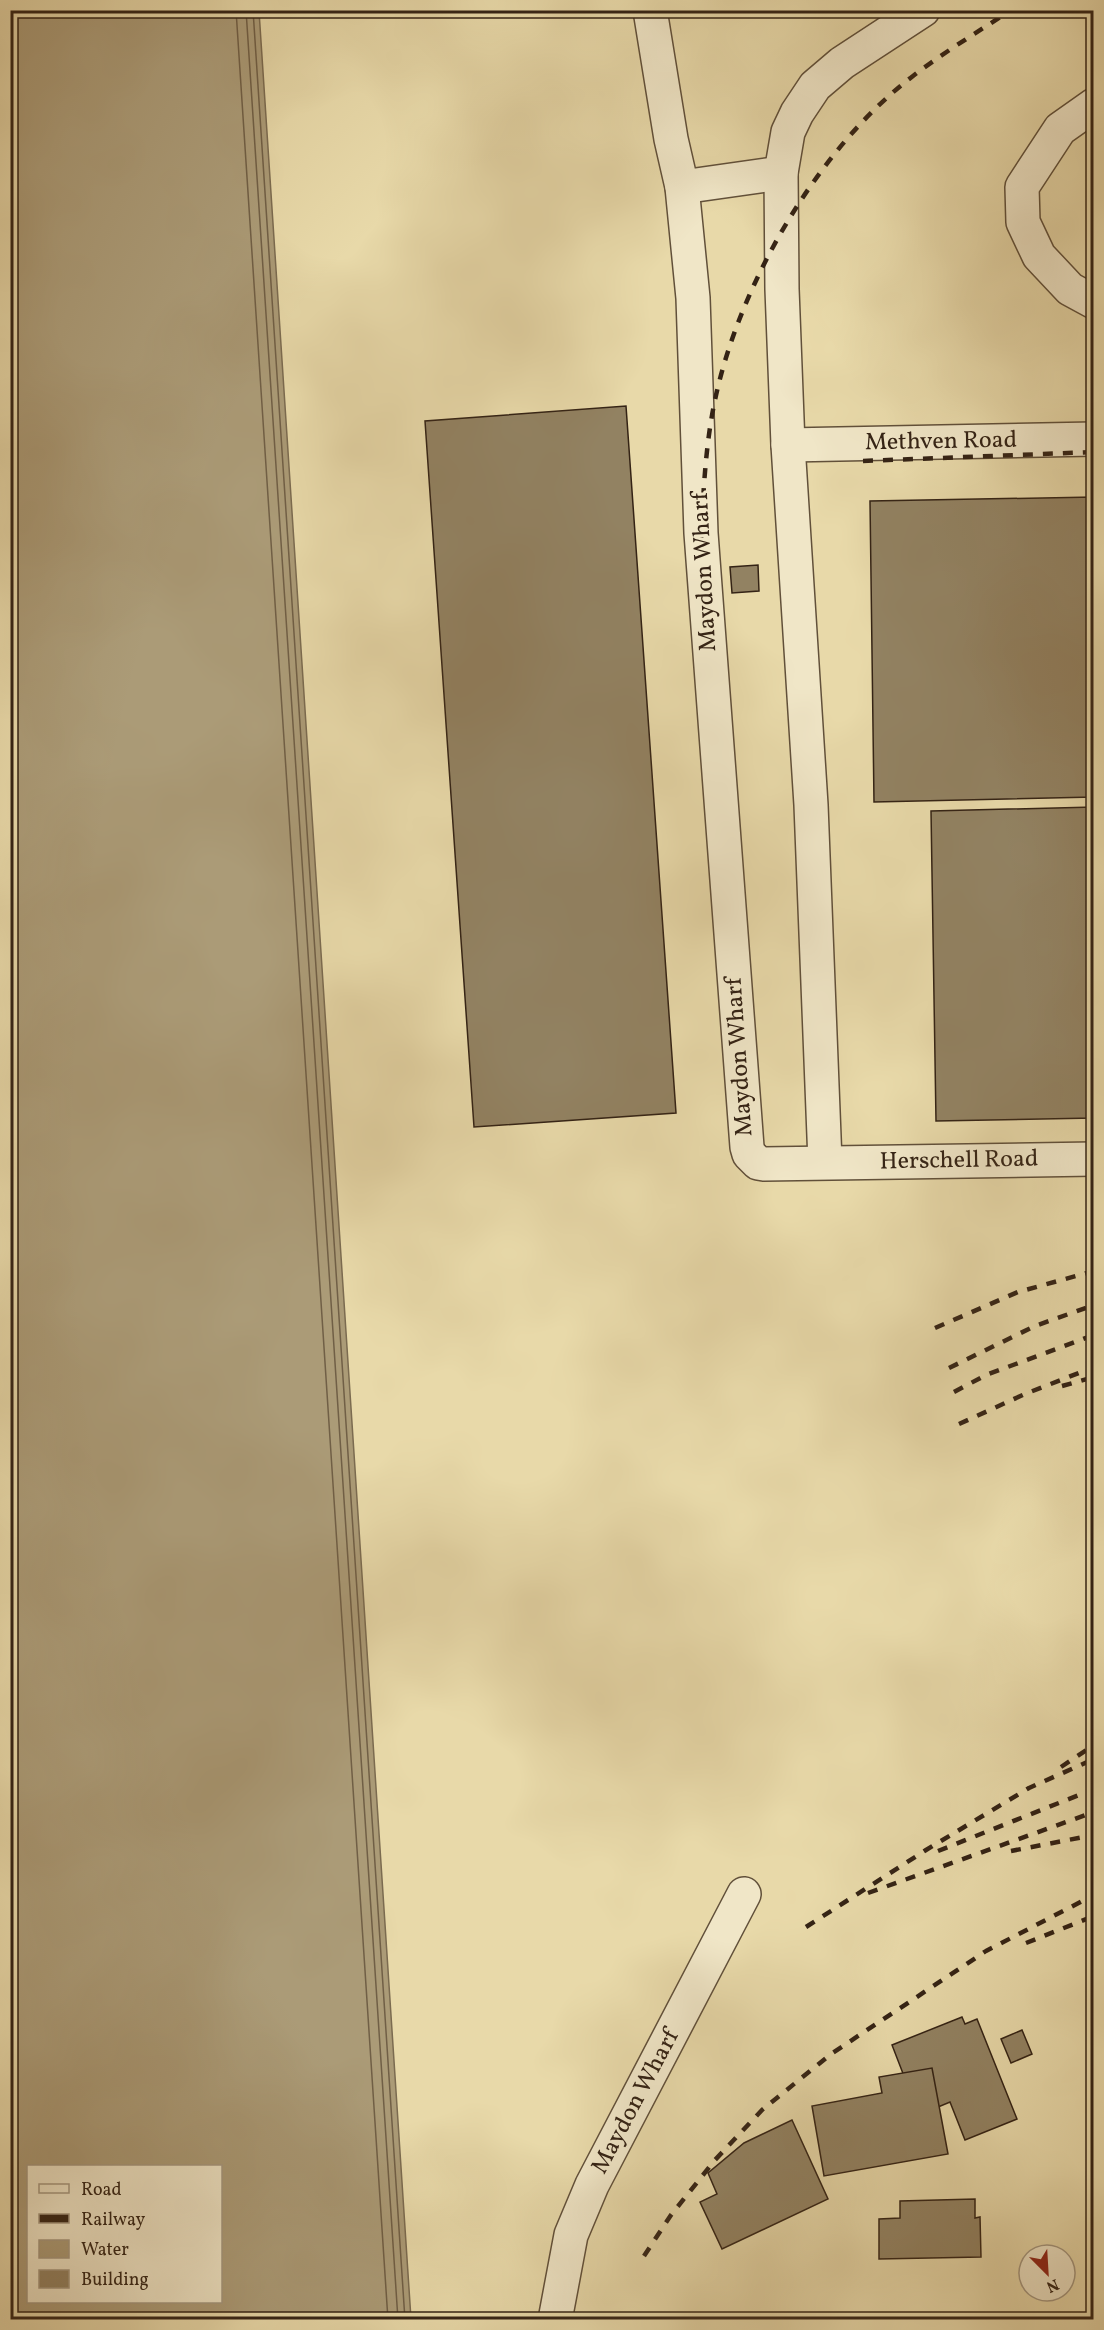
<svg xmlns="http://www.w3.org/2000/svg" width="1104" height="2330" viewBox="0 0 1104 2330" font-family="Vollkorn,serif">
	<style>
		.water { fill: #ab9b77; stroke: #7b6b50; stroke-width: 1.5; fill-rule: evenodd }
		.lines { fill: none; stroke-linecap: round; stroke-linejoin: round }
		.shore { stroke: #705f46; stroke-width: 1.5 }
		.building { fill: #928262; stroke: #342315; stroke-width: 1.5 }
		.minor-casing { stroke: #61503a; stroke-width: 36 }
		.minor { stroke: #f0e6c7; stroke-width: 33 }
		.rail { stroke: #342315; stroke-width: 4.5; stroke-dasharray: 10 10; stroke-linecap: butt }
		.labels { text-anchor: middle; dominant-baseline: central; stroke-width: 6; stroke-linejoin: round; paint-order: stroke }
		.street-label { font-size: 24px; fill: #342315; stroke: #f0e6c7 }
	</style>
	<rect width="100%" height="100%" fill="#e8d9a9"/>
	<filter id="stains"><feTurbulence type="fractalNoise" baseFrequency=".00333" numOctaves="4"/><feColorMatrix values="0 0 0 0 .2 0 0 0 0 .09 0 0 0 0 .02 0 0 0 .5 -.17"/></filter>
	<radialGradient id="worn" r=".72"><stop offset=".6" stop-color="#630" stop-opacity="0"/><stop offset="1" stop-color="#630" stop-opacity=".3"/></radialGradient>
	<path class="water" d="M11,10L259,11L411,2319H11ZM28,2166H220V2302H28Z"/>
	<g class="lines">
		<g class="shore">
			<path d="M236,10L388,2320"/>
			<path d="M246,10L398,2320"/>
			<path d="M253,10L405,2320"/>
		</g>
	</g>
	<g class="building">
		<path d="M626,406L676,1113L474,1127L425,421Z"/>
		<path d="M1094,497V797L874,802L870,501Z"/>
		<path d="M758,565L759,591L732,593L730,567Z"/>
		<path d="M1094,807V1118L936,1121L931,811Z"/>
		<path d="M962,2017L965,2024L977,2019L1017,2119L965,2140L950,2102L919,2115L892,2045Z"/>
		<path d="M1022,2030L1032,2054L1011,2063L1001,2039Z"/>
		<path d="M932,2068L948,2154L824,2176L812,2106L882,2093L879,2077Z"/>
		<path d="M792,2120L828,2199L722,2249L700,2202L717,2194L708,2173L744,2143Z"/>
		<path d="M975,2199V2218L980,2217L981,2257L879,2259V2219L900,2218V2201Z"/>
	</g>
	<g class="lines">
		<g class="minor-casing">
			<g id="minor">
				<path d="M650,10L671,139L682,187L693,298L701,533L747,1147L749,1154L758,1163L764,1164L1094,1159"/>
				<path d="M1094,105L1060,129L1022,187L1023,222L1039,256L1070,289L1094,302"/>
				<path d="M682,187L781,173"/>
				<path d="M788,445L1094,439"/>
				<path d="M825,1162L811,805L788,445L782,289L781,173L788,132L797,113L815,86L842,63L923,10"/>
				<path d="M555,2320L571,2235L592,2185L744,1894"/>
			</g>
		</g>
		<use href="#minor" class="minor"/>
		<g class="rail">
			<path d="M863,461L1094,452"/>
			<path d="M700,558C703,505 704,451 715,400C739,285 818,148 913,76C944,52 978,32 1011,10"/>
			<path d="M935,1328L1018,1292L1094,1271"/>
			<path d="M949,1368L1035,1326L1094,1305"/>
			<path d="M1062,1386L1094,1377"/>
			<path d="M954,1392L986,1375L1094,1335"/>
			<path d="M959,1424L1025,1394L1094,1367"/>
			<path d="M1061,1767L1094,1745"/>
			<path d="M938,1851L1094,1789"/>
			<path d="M1011,1851L1094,1835"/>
			<path d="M868,1893L1094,1812"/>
			<path d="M806,1927L926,1850L1029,1788L1094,1759"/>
			<path d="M1026,1943L1094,1916"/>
			<path d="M644,2256L671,2215L715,2160L762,2110L831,2054L986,1951L1094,1895"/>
		</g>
	</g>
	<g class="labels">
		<g class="street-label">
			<text transform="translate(941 442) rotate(-1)">Methven Road</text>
			<text transform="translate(705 572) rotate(-93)">Maydon Wharf</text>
			<text transform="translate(740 1057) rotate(-94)">Maydon Wharf</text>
			<text transform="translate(959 1161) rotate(-1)">Herschell Road</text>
			<text transform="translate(636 2102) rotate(-62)">Maydon Wharf</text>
		</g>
	</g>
	<rect width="1104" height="2330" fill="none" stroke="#e8d9a9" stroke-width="36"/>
	<rect x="12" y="12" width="1080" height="2306" fill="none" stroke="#342315" stroke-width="3"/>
	<rect x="18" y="18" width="1068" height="2294" fill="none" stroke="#342315" stroke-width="1.5"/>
	<rect x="27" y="2165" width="195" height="138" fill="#f0e6c7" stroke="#a59880" stroke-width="1.5"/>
	<rect x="39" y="2184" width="30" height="9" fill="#f0e6c7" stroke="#a59880" stroke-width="1.5"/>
	<text x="81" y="2195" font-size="18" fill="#342315">Road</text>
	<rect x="39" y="2214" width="30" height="9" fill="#342315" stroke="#a59880" stroke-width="1.5"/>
	<text x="81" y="2225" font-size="18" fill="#342315">Railway</text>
	<rect x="39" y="2240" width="30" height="18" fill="#ab9b77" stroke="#a59880" stroke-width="1.5"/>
	<text x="81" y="2255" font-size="18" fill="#342315">Water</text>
	<rect x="39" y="2270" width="30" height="18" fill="#928262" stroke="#a59880" stroke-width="1.5"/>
	<text x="81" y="2285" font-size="18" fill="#342315">Building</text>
	<g transform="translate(1047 2273) rotate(156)"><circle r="28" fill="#f0e6c7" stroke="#a59880" stroke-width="1.5"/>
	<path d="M0-4.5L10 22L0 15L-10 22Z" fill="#8f2418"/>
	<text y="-9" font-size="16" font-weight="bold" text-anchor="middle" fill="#342315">N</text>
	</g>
	<rect width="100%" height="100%" filter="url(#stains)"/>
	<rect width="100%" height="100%" fill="url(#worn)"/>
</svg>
